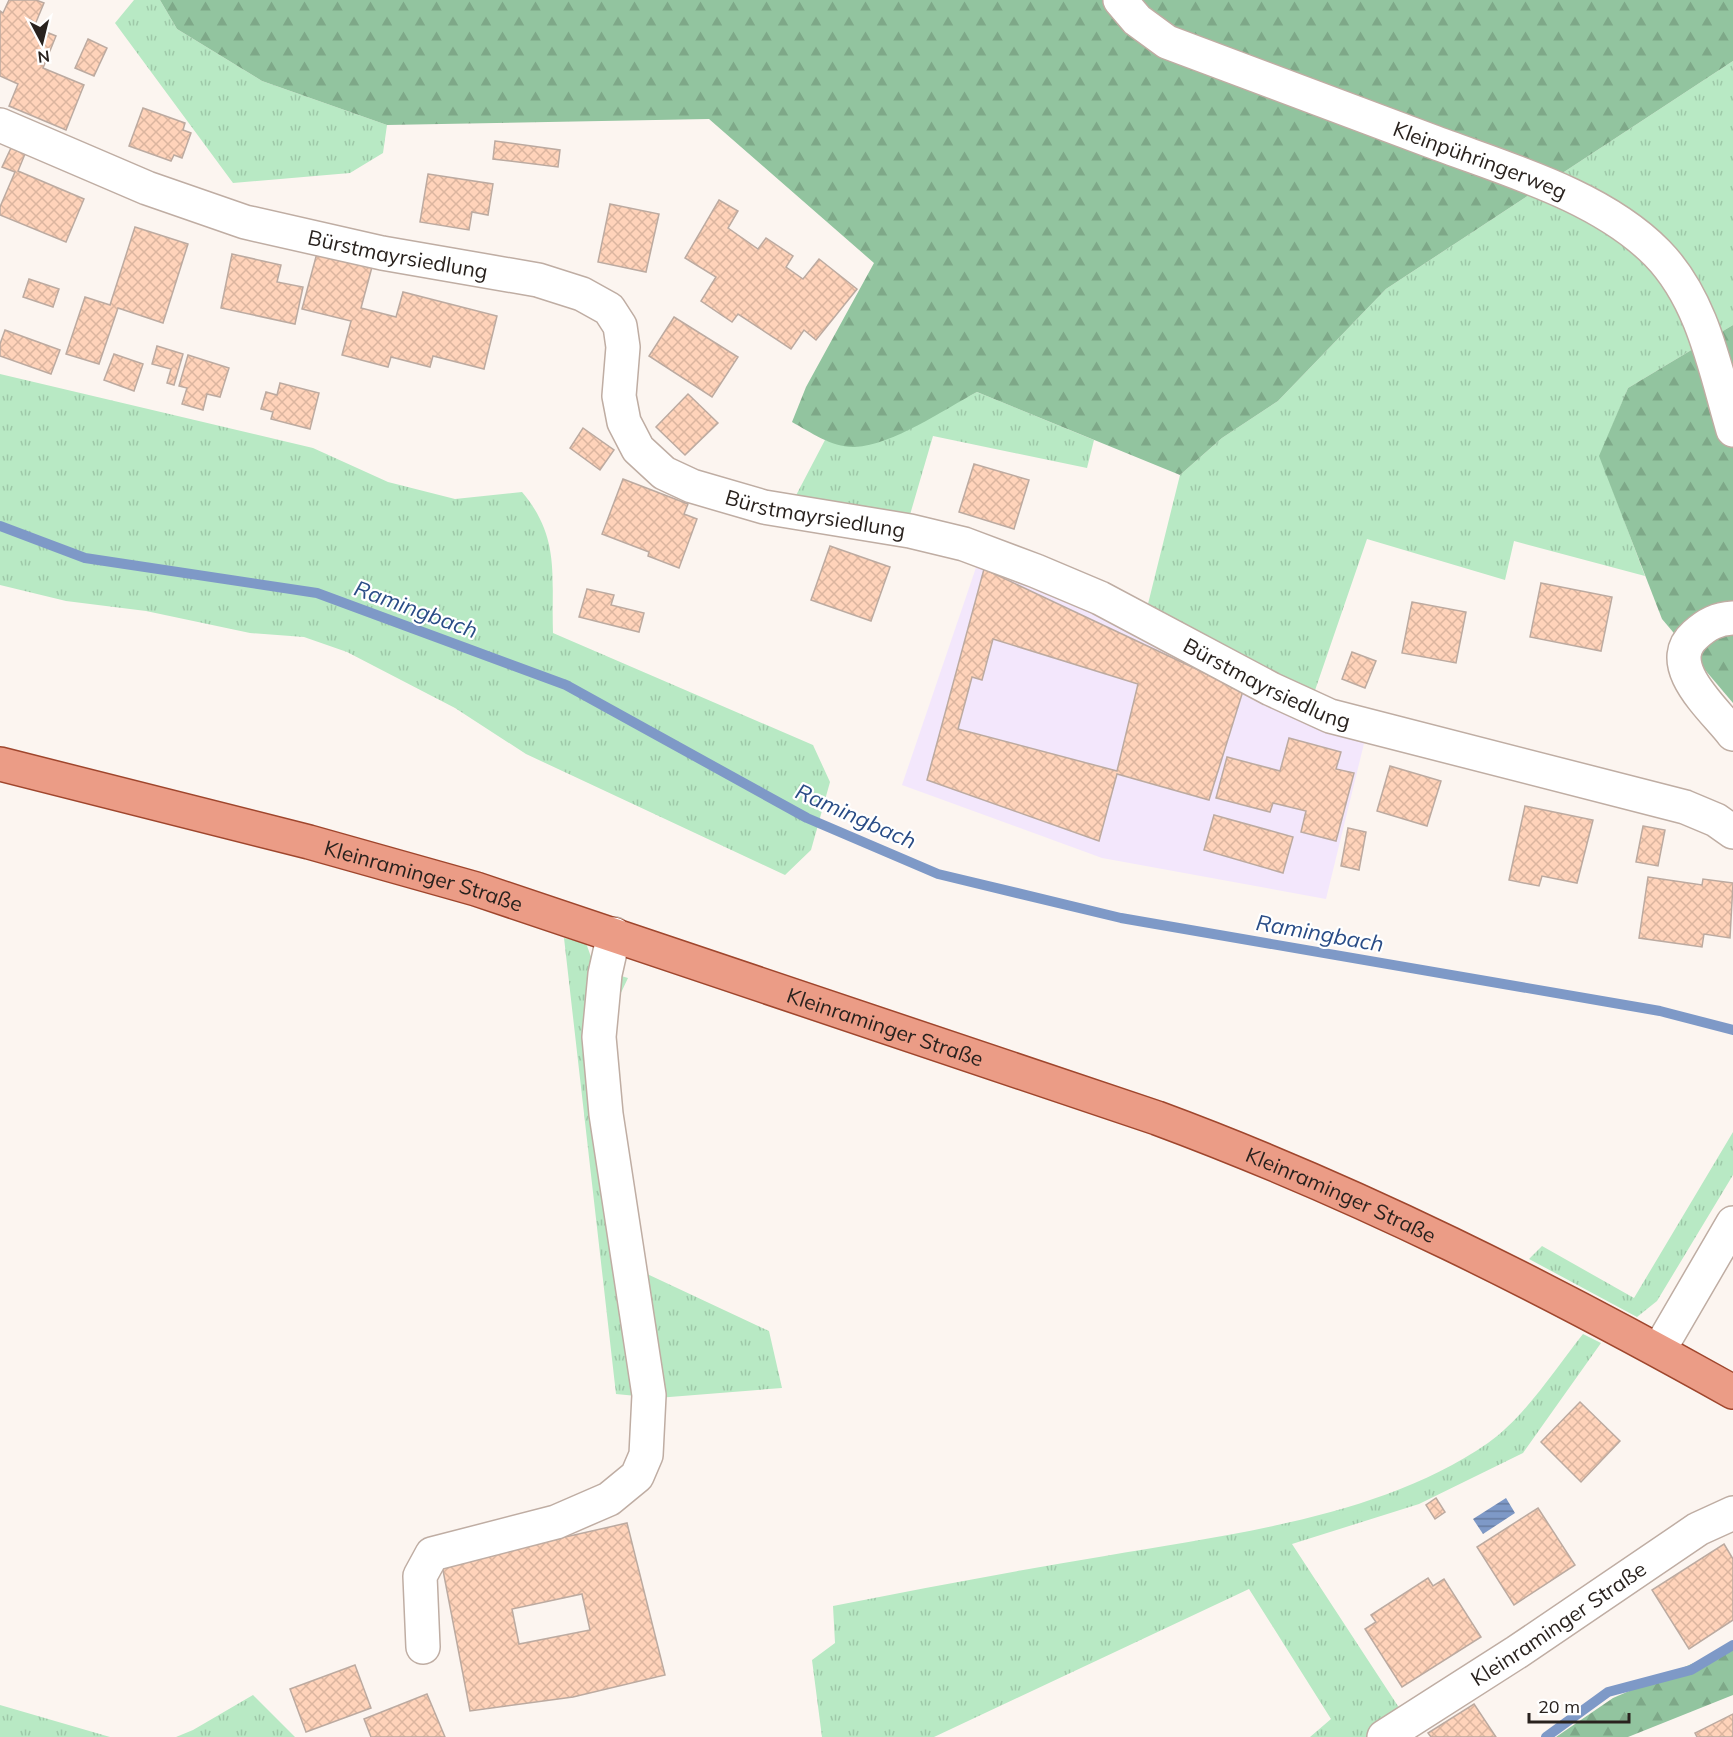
<svg xmlns="http://www.w3.org/2000/svg" width="1733" height="1737" viewBox="0 0 1733 1737" font-family="Mulish,sans-serif">
	<style>
		.commercial { fill: #f3e7fc }
		.grass { fill: url(#grass-tufts) }
		.forest { fill: url(#forest-firs) }
		.water { fill: url(#water-rules) }
		.lines { fill: none; stroke-linecap: round; stroke-linejoin: round }
		.stream { stroke: #7e99c7; stroke-width: 10 }
		.building { fill: url(#building-cross-hatch); stroke: #bcaaa0; stroke-width: 1.5; fill-rule: evenodd }
		.minor-casing { stroke: #bfada3; stroke-width: 36 }
		.major-casing { stroke: #9f462d; stroke-width: 36 }
		.minor { stroke: #fff; stroke-width: 33 }
		.major { stroke: #eb9c86; stroke-width: 33 }
		.labels { text-anchor: middle; dominant-baseline: central; stroke-width: 4.5; stroke-linejoin: round; paint-order: stroke }
		.street-label { font-size: 21px; fill: #29221e; stroke: #fff }
		.water-label { font-size: 22px; font-style: italic; fill: #294c86; stroke: #fff }
	</style>
	<defs>
		<pattern id="grass-tufts" width="24" height="20" patternUnits="userSpaceOnUse" patternTransform="scale(1.5)"><rect width="24" height="20" fill="#b8e9c4"/><path d="M3 7l-1-3M5 7V3M7 7l1-3M15 17l-1-3M17 17v-4M19 17l1-3" fill="none" stroke="#9ec8a8"/></pattern>
		<pattern id="forest-firs" width="22" height="20" patternUnits="userSpaceOnUse" patternTransform="scale(1.5)"><rect width="22" height="20" fill="#92c49f"/><path d="M5 1l3.5 6h-7zM16 11l3.5 6h-7z" fill="#7ea888"/></pattern>
		<pattern id="water-rules" width="6" height="5" patternUnits="userSpaceOnUse" patternTransform="scale(1.5)"><rect width="6" height="5" fill="#7e99c7"/><path d="M0 2.5h6" fill="none" stroke="#677ca1"/></pattern>
		<pattern id="building-cross-hatch" width="8" height="8" patternUnits="userSpaceOnUse" patternTransform="scale(1.5)"><rect width="8" height="8" fill="#ffd3ba"/><path d="M0 0l8 8M0 8l8-8" fill="none" stroke="#dbb59f"/></pattern>
	</defs>
	<rect width="100%" height="100%" fill="#fcf5f0"/>
	<path class="commercial" d="M984,544L1370,719L1326,899L1102,858L902,785Z"/>
	<g class="grass">
		<path d="M134,0H160L177,29L262,81L387,125L383,153L350,173L233,183L115,23Z"/>
		<path d="M1733,61V325L1628,388L1600,456L1645,576L1514,541L1505,580L1367,539L1311,702L1146,612L1180,475L1222,438L1278,401L1386,289Z"/>
		<path d="M0,374L313,448L388,482L455,499L522,492C561,538 551,577 553,633L813,745L830,782L811,850L785,875L526,754L455,708L347,652L304,637L250,633L146,611L66,601L0,585Z"/>
		<path d="M977,392L1094,440L1087,468L933,436L907,525L792,503L825,440L854,447L886,439Z"/>
		<path d="M564,938L586,943L595,968L628,978L618,999L613,1035L645,1273L769,1331L782,1388L657,1398L616,1394Z"/>
		<path d="M1733,1132V1175L1657,1301L1637,1317L1529,1259L1542,1246L1634,1298Z"/>
		<path d="M1583,1334L1601,1343L1523,1453L1419,1504L1292,1544L1413,1729L1400,1737H1310L1331,1719L1249,1589L934,1737H822L812,1660L835,1643L833,1606C924,1588 1014,1571 1105,1556C1230,1534 1382,1517 1488,1443C1524,1418 1556,1368 1583,1334Z"/>
		<path d="M253,1695L295,1737H176L193,1730Z"/>
		<path d="M0,1705L110,1737H0Z"/>
	</g>
	<g class="forest">
		<path d="M160,0H1733V61L1386,289L1278,401L1222,438L1180,475L977,392C943,410 893,445 855,447C833,448 810,432 792,422L806,387L874,263L709,119L387,125L262,81L177,29Z"/>
		<path d="M1733,325V703L1662,619L1599,456L1628,388Z"/>
		<path d="M1733,1641V1695L1628,1737H1556L1613,1698L1703,1659Z"/>
	</g>
	<path class="water" d="M1506,1498L1515,1513L1483,1534L1473,1519Z"/>
	<g class="lines">
		<g class="stream">
			<path d="M0,526L85,558L317,593L566,685L807,818L938,874L1121,918L1660,1011L1733,1030"/>
			<path d="M1546,1737L1608,1692L1691,1670L1733,1645"/>
		</g>
	</g>
	<g class="building">
		<path d="M9,0H36L44,3L34,27L56,36L43,68L84,85L66,130L9,106L18,84L0,76V11L3,13Z"/>
		<path d="M88,39L107,48L94,76L75,68Z"/>
		<path d="M143,108L185,123L183,130L191,133L182,158L174,155L171,161L129,146Z"/>
		<path d="M495,141L560,150L558,167L493,159Z"/>
		<path d="M11,148L25,154L18,171L84,199L66,242L0,215V207L15,172L2,167Z"/>
		<path d="M428,174L493,184L488,215L472,212L469,230L420,222Z"/>
		<path d="M719,200L738,211L728,228L758,249L766,238L793,256L786,267L803,279L819,259L857,289L816,340L804,330L791,349L738,314L732,322L701,301L716,277L685,258Z"/>
		<path d="M610,204L659,214L646,272L598,262Z"/>
		<path d="M135,227L188,244L163,323L118,308L99,364L66,354L85,297L110,305Z"/>
		<path d="M317,253L372,267L361,308L396,317L403,292L497,316L484,369L433,356L430,367L391,357L388,367L342,355L351,321L302,309Z"/>
		<path d="M232,254L281,265L277,282L303,287L295,324L221,308Z"/>
		<path d="M29,279L59,289L53,307L23,297Z"/>
		<path d="M674,317L738,357L712,397L649,356Z"/>
		<path d="M5,330L60,350L51,374L0,356V344Z"/>
		<path d="M157,346L183,354L174,385L167,383L171,369L152,364Z"/>
		<path d="M114,354L143,364L134,391L104,380Z"/>
		<path d="M188,355L229,368L220,397L207,394L203,410L182,404L187,388L179,386Z"/>
		<path d="M280,383L319,393L310,429L271,419L273,412L261,409L266,392L277,395Z"/>
		<path d="M688,394L718,423L685,455L656,427Z"/>
		<path d="M583,428L614,450L600,470L570,448Z"/>
		<path d="M974,464L1029,480L1014,529L959,512Z"/>
		<path d="M623,479L688,504L684,514L697,519L679,568L648,556L649,552L602,534Z"/>
		<path d="M830,546L890,567L871,621L811,600Z"/>
		<path d="M984,569L1243,691L1209,800L1117,774L1099,841L927,780ZM993,639L1138,684L1117,771L958,729L972,677L982,680Z"/>
		<path d="M1541,583L1612,597L1601,651L1530,637Z"/>
		<path d="M587,589L614,595L611,605L644,613L639,632L579,617Z"/>
		<path d="M1412,602L1466,612L1456,663L1402,653Z"/>
		<path d="M1352,652L1376,661L1365,688L1342,679Z"/>
		<path d="M1289,738L1341,752L1336,769L1354,773L1336,841L1301,832L1306,811L1273,803L1270,812L1216,798L1227,757L1280,771Z"/>
		<path d="M1390,766L1441,781L1427,826L1377,811Z"/>
		<path d="M1525,806L1593,820L1577,883L1542,876L1539,886L1509,880Z"/>
		<path d="M1214,815L1293,837L1283,873L1204,850Z"/>
		<path d="M1643,826L1665,830L1658,866L1636,862Z"/>
		<path d="M1348,828L1366,832L1359,870L1341,866Z"/>
		<path d="M1648,877L1702,885L1703,879L1733,883L1730,938L1704,934L1702,947L1639,938Z"/>
		<path d="M1580,1402L1620,1441L1581,1482L1541,1442Z"/>
		<path d="M1436,1498L1445,1512L1435,1519L1426,1505Z"/>
		<path d="M1538,1508L1575,1565L1514,1605L1477,1547Z"/>
		<path d="M627,1523L665,1675L573,1697L470,1711L442,1565ZM582,1594L590,1630L519,1644L512,1609Z"/>
		<path d="M1724,1544L1733,1559V1620L1689,1649L1652,1590Z"/>
		<path d="M1428,1578L1433,1586L1444,1579L1481,1637L1402,1687L1365,1629L1376,1622L1371,1615Z"/>
		<path d="M355,1665L371,1708L306,1732L290,1689Z"/>
		<path d="M427,1694L445,1737H371L364,1719Z"/>
		<path d="M1474,1704L1496,1737H1431L1428,1733Z"/>
		<path d="M1733,1714V1737H1697L1695,1733Z"/>
	</g>
	<g class="lines">
		<g class="minor-casing">
			<g id="minor">
				<path id="s1" d="M1120,0L1137,20L1167,42C1255,75 1343,108 1431,141C1505,169 1600,195 1657,253C1703,300 1715,369 1733,430"/>
				<path id="s2" d="M0,125L147,188L245,222L382,253L538,280L582,294L609,309L620,326L623,347L619,396L624,422L638,449L664,473L692,486L764,507L910,531L964,544L1036,571L1100,598L1271,689L1330,716L1685,807L1716,820L1733,832"/>
				<path d="M1733,618C1717,619 1707,624 1695,635C1661,665 1715,710 1733,734"/>
				<path d="M1659,1350L1733,1223"/>
				<path d="M423,1647L420,1576L432,1554L556,1522L609,1499L637,1476L646,1455L649,1395L606,1114L599,1037L605,974L614,934"/>
				<path id="s3" d="M1384,1737L1517,1652L1698,1529L1733,1513"/>
			</g>
		</g>
		<g class="major-casing">
			<g id="major">
				<path id="s4" d="M0,764L309,842L476,889L1157,1118C1357,1192 1547,1288 1733,1392"/>
			</g>
		</g>
		<use href="#minor" class="minor"/>
		<use href="#major" class="major"/>
	</g>
	<g class="labels">
		<g class="street-label">
			<text stroke="none"><textPath href="#s1" startOffset="398">Kleinpühringerweg</textPath></text>
			<text stroke="none"><textPath href="#s2" startOffset="420">Bürstmayrsiedlung</textPath></text>
			<text stroke="none"><textPath href="#s2" startOffset="980">Bürstmayrsiedlung</textPath></text>
			<text stroke="none"><textPath href="#s2" startOffset="1466">Bürstmayrsiedlung</textPath></text>
			<text stroke="none"><textPath href="#s4" startOffset="438">Kleinraminger Straße</textPath></text>
			<text stroke="none"><textPath href="#s4" startOffset="924">Kleinraminger Straße</textPath></text>
			<text stroke="none"><textPath href="#s4" startOffset="1410">Kleinraminger Straße</textPath></text>
			<text stroke="none"><textPath href="#s3" startOffset="208">Kleinraminger Straße</textPath></text>
		</g>
		<g class="water-label">
			<text transform="translate(416 609) rotate(20)">Ramingbach</text>
			<text transform="translate(856 816) rotate(24)">Ramingbach</text>
			<text transform="translate(1320 933) rotate(10)">Ramingbach</text>
		</g>
	</g>
	<g transform="translate(42 42) rotate(173)" stroke="#ffffff" stroke-width="4.5" paint-order="stroke">
	<path d="M0-4.5L10 22L0 15L-10 22Z" fill="#29221e"/>
	<text y="-9" font-size="16" font-weight="bold" text-anchor="middle" fill="#29221e">N</text>
	</g>
	<path d="M1529 1713v9h100v-9" fill="none" stroke="#29221e" stroke-width="3"/>
	<text x="1538" y="1713" font-size="18" fill="#29221e" stroke="#ffffff" stroke-width="4.5" paint-order="stroke">20 m</text>
</svg>
